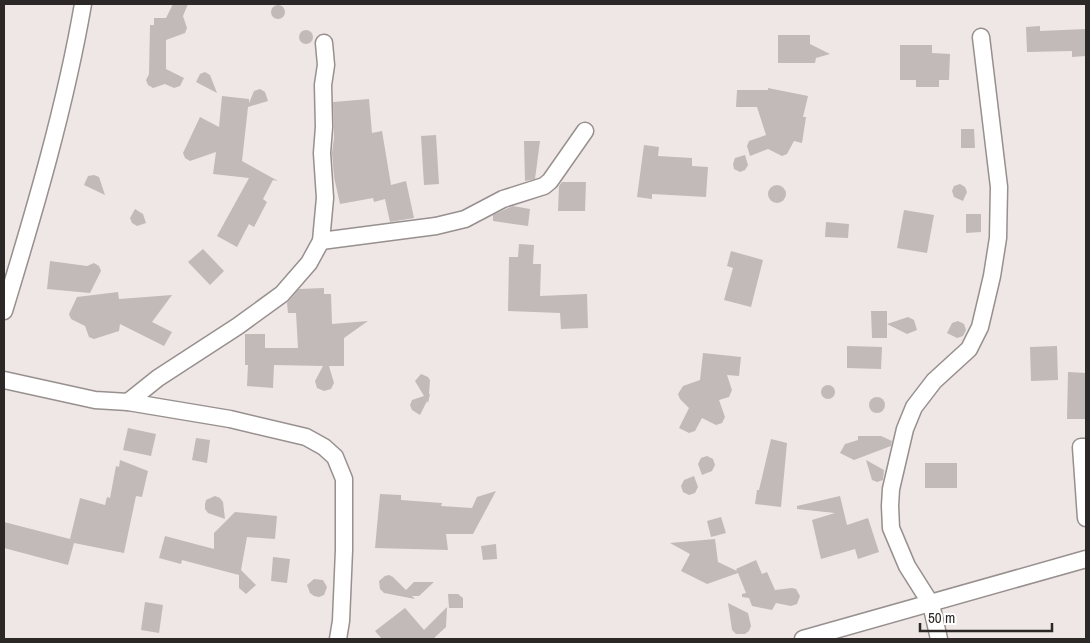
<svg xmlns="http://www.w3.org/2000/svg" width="1090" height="643" viewBox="0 0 1090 643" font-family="'Archivo Narrow',sans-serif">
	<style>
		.building { fill: #c1bab8 }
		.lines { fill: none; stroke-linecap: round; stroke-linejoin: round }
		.street-casing { stroke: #97908e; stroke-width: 19 }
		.street { stroke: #fff; stroke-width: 16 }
	</style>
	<rect width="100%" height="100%" fill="#efe7e5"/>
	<g class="building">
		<path d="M173,4H188L183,16L187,28L185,33L166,40V69L184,78L180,86L174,88L165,84L153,88L148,85L146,80L149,74L150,25H154V18H166Z"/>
		<circle cx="278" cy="12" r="7"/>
		<path d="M1040,26V31L1086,29V56L1072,57V51L1027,52L1026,27Z"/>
		<circle cx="306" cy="37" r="7"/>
		<path d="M778,35H810V44L830,54L816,58L815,63H778Z"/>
		<path d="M900,45H932V53L950,54L949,80H939V87H916V80H900Z"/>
		<path d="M205,72L210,75L217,93L196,82L200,74Z"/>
		<path d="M768,88L808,96L803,117H806L802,143L794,141L787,154L782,156L768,149L750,156L747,146L749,141L766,135L757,107H736L737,90H768Z"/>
		<path d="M260,89L265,92L268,101L248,107L242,161L278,181L273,180L263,199L267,202L254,227L249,224L237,247L217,236L249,178L213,174L216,152L190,161L185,158L183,153L200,117L219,127L222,96L249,99V103L254,91Z"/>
		<path d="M369,99L372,133L382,131L391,185L406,181L414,218L390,222L385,199L374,202L373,198L340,204L334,177L332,153L334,138L333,102Z"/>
		<path d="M961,129H974L975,148H961Z"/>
		<path d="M436,135L439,184L424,185L421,136Z"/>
		<path d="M524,141H540L535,179L525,181Z"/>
		<path d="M644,145L659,147L658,156L692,158V166L708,167L706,197L652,194V199L637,197Z"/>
		<path d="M745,155L748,165L745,170L740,172L734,169L733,164L735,158Z"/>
		<path d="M94,175L99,177L105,195L84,185L88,176Z"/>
		<path d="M562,182H586L585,211H558L559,186Z"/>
		<path d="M960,184L965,187L967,192L963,201L954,197L952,191L954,186Z"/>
		<circle cx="777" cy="194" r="9"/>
		<path d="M513,206L530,209L528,226L493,221V215Z"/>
		<path d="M135,209L143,214L146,223L137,226L132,223L130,218Z"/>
		<path d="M904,210L934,215L927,253L897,248Z"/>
		<path d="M966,214H981V232L966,233Z"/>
		<path d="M826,222L849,224L848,238L825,237Z"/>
		<path d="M519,244L534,245L533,264H541L540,296L587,294L588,328L561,329L560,313L508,311L509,257H518Z"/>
		<path d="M203,249L224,271L210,285L188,262Z"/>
		<path d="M731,251L763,260L751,307L724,300L733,268L727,266Z"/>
		<path d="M50,261L87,266L94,263L99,266L101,271L90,293L47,289Z"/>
		<path d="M324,288V294H331L332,324L368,321L344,338V366H329L334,383L331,389L324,391L317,388L315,381L323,366L274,365L273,388L247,386L248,365H245V334H265V348H298L296,313H288L287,303L299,289Z"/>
		<path d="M118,292L119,299L172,295L152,322L172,332L164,346L120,324L119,331L94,339L89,337L85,326L71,319L69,314L77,297Z"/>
		<path d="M871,311H887V324L908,317L914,320L917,330L907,334L887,324V338H872Z"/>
		<path d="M958,321L964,324L966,330L963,336L957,338L947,333L952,323Z"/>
		<path d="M847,346L882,347L881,369L847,368Z"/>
		<path d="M1057,346L1058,380L1031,381L1030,347Z"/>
		<path d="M703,353L741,357L739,376L727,375L732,390L729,397L719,400L725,417L722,423L716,425L702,418L695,431L689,433L679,428L689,408L680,399L678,394L683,386L700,380Z"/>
		<path d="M1068,372L1086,373V419H1067Z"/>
		<path d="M421,374L428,377L430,380L429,394H430L428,403L427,401L420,415L412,410L410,405L412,400L424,396L415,381Z"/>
		<circle cx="828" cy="392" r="7"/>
		<circle cx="877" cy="405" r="8"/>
		<path d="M128,428L156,434L151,456L123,450Z"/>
		<path d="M858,436H881L892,441L891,446L854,460L840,453L845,444L858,440Z"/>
		<path d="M196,438L210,440L207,463L192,460Z"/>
		<path d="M771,439L787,443L781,507L755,504L757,490H759Z"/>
		<path d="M707,456L713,459L715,465L712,471L702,475L698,464L701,458Z"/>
		<path d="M120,460L148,471L142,497L136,496L124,553L74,543L68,565L4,548V522L70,539L80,498L105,505L107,497L110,498L116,466L119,467Z"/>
		<path d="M866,460L884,470L883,480L877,482L872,480Z"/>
		<rect x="925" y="463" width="32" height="25"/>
		<path d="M694,476L698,487L695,493L689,495L683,492L681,486L684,480Z"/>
		<path d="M496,491L473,534H446L448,550L375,548L380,494L401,495V500L442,503L441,506L472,508L477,497Z"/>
		<path d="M215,496L220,498L223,502L225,519L208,513L205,509V504L206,500Z"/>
		<path d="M840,496L847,525L868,518L879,552L858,559L855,549L821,559L812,520L835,513L797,509V506Z"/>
		<path d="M235,512L277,516L275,539L247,537L241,570L256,585L246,594L239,588V575L182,560L181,564L159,558L165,536L214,549V533Z"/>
		<path d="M721,517L726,533L711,537L707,521Z"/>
		<path d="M715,539L718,562L737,571L736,569L756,560L762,574L767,572L775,590L792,588L796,589L800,596L797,604L791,606L776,603L772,610L752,606L749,598L742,597V594L746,593L738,573L707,584L681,571L690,554L670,543Z"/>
		<path d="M496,544L497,559L483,560L481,546Z"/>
		<path d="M273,557L290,559L287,583L271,581Z"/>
		<path d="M389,575L393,577L406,590L414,582H434L419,596H412L415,599L384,593L380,589L379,581L385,576Z"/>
		<path d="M314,579L323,580L327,587L324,595L319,597L314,596L310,593L307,585Z"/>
		<path d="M448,594H458L463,598V608H449Z"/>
		<path d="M145,602L163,605L159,633L141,630Z"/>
		<path d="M728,603L748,613L751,626L749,631L745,634H736L732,630Z"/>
		<path d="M447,607L446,627L433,639H382L375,631L405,608L424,630Z"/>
	</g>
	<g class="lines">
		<g class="street-casing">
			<g id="street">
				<path d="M321,241L436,226L465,219L503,199L544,186L550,181L585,131"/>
				<path d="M4,311C35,209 65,108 83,4"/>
				<path d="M4,380L95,400L128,402L158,378L238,326L282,294L309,263L321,241L325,198L322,153L324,127L323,85L326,65L324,43"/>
				<path d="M128,402L230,419L306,437L324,447L335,457L344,479V550L341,621L338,639"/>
				<path d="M1086,447H1081L1086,518"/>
				<path d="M803,639L1086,559"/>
				<path d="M939,639L931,604L907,566L891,528L890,506L891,489L905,429L914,407L934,381L969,349L980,327L992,276L998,238L999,187L981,37"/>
			</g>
		</g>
		<use href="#street" class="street"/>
	</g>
	<rect width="1090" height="643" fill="none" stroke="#2b2827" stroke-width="10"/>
	<path d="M920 623v8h132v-8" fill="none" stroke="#2b2827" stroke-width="2.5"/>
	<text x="928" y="623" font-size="15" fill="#2b2827" stroke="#ffffff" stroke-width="4" paint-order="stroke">50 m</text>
</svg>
